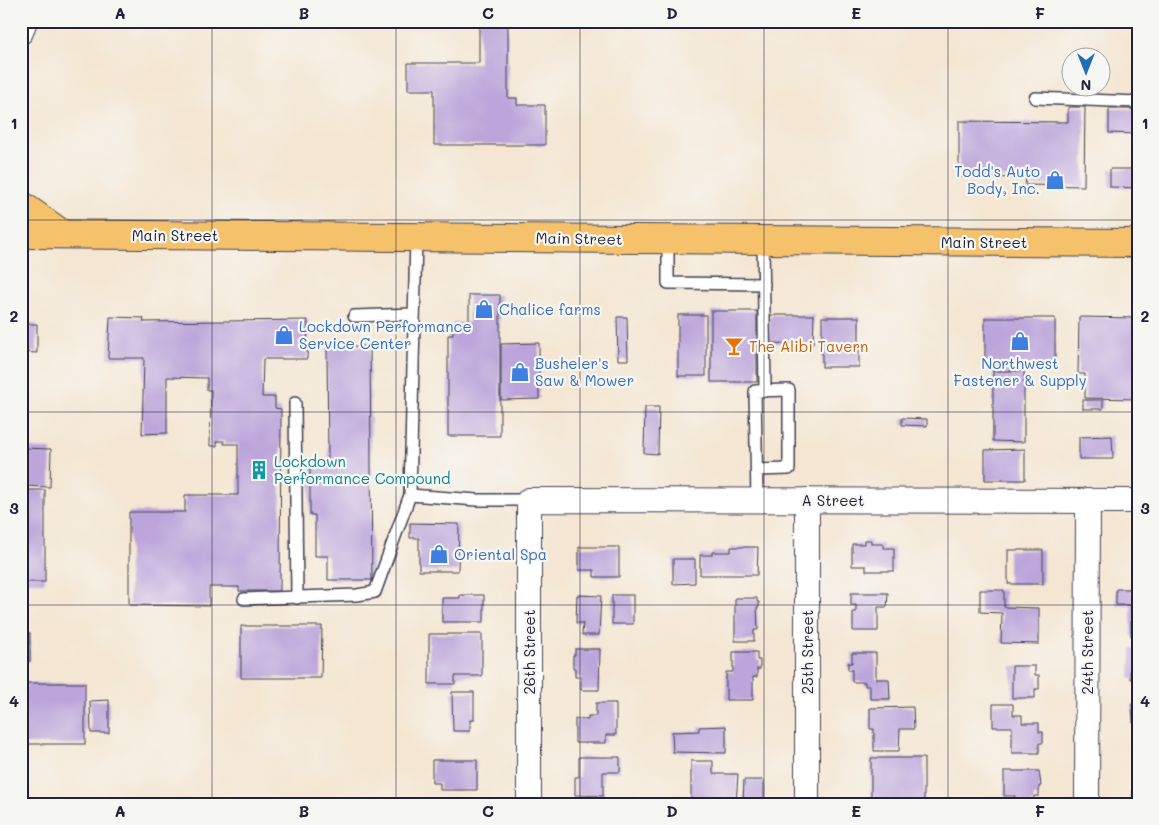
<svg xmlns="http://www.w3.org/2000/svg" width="1159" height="825" viewBox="0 0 1159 825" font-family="Mali,sans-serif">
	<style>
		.building { fill: #bca5da }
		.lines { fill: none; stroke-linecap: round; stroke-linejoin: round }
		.service-casing { stroke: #423f52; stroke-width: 14 }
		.minor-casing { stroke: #423f52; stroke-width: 26 }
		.primary-casing { stroke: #423f52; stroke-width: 30 }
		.service { stroke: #fff; stroke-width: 11 }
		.minor { stroke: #fff; stroke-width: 24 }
		.primary { stroke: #f5c16b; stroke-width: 28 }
		.grid { fill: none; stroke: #22223b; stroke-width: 1; stroke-opacity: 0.55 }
		.labels { text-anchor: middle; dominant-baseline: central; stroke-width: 4.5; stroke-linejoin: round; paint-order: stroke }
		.shop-label { font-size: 15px; fill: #366cbe; stroke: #f6f6f2; text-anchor: start }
		.street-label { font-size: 15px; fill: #22223b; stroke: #f6f6f2 }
		.food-label { font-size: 15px; fill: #c56008; stroke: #f6f6f2; text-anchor: start }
		.culture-label { font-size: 15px; fill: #0d838f; stroke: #f6f6f2; text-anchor: start }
		.neatline { fill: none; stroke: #22223b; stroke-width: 2 }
		.grid-label { font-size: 16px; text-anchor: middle; font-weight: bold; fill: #22223b }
	</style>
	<rect width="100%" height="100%" fill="#f6f6f2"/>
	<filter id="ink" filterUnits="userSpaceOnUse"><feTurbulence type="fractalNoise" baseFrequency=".02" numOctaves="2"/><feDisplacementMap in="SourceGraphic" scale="10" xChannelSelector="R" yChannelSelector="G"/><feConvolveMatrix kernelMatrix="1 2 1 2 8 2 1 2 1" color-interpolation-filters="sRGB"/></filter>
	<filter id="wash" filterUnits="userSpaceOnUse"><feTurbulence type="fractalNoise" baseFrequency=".0096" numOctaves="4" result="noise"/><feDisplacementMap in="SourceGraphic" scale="20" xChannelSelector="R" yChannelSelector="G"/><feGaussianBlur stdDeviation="1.12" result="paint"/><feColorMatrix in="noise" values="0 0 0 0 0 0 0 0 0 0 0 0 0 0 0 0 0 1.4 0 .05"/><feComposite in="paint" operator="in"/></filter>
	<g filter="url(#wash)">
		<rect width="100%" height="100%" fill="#f4e6d2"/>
		<g id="blocks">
			<g class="building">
				<path d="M479,21H508V98H517V105H545V145H434V90H408V63H479Z"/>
				<path d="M1068,107H1085L1084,186L1025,185L1026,178L959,177V121L1068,122Z"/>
				<path d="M1109,109H1138V134L1109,133Z"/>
				<path d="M1110,169H1138V188L1110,187Z"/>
				<path d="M469,295H500V436H448V335H453V323H469Z"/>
				<rect x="711" y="311" width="46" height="71"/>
				<rect x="678" y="315" width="28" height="61"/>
				<path d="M770,315H814L813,344L769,343Z"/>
				<path d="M110,317L144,318L143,322L308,320L307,359H263L262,397H275V408L281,409L280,591H239V587H209V606L129,605V512H185V495H238V444H224V441H217V446H210L211,390H207V378L167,377V433L142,434L144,358H108Z"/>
				<path d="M617,317H627L628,360H618Z"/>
				<rect x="822" y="317" width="37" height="50"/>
				<path d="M1079,317L1138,318V399L1085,398V374H1078Z"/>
				<path d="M985,318H1055V365L985,364Z"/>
				<path d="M21,324H37V353L21,352Z"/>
				<path d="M539,343V399L501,400V344Z"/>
				<path d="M370,346L372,580H328V556H315V515H310V462H328L327,347Z"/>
				<path d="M993,371H1024V442L993,441Z"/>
				<rect x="1083" y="400" width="20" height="9"/>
				<path d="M645,407H659L658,454L644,453Z"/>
				<path d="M902,418L927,419V426L902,425Z"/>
				<path d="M1112,436L1113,459H1079V437Z"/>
				<path d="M23,448L51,449L50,487L22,486Z"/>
				<path d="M1025,449V480H985V450Z"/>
				<rect x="21" y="490" width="24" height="92"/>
				<path d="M410,523L459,524L458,571H419V538H410Z"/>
				<path d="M864,540H871V544H883V548H894V571H866V566H852V544H864Z"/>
				<path d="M579,547H619V577H594V570H579Z"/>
				<path d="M731,547H758L757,575H700V555H712V552H731Z"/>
				<rect x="1008" y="550" width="35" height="34"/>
				<path d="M1132,555L1138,556V580H1132Z"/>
				<path d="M673,559H695V583L673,584Z"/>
				<path d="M1116,589H1132V594H1138V636H1131V605H1116Z"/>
				<path d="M980,590H1004V607L1039,608V644L1001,643L1002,613L980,612Z"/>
				<path d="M851,593H888L887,607H878V631H853V612H856V605H851Z"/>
				<path d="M460,595H484V622H442V598H460Z"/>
				<path d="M577,595L601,596L599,635H582L583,623H576Z"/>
				<rect x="612" y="595" width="21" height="29"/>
				<path d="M735,598H757V602H759V607H757L758,630H754V641H735Z"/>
				<path d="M241,626H322L321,678H241Z"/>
				<rect x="21" y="633" width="9" height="28"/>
				<path d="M429,634H482V676H455V684H429Z"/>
				<path d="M1131,648H1138V679H1130Z"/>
				<path d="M575,649H600L599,690H581V677H575V668H573V655H575Z"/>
				<path d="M733,652H757V660H760V669H757V677H753V700H726V672H733Z"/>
				<path d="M852,653H876V679H889L890,699H870V686H865V682H852V670H848V663H852Z"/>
				<path d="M1012,666H1035V675H1039V689H1035V698H1012Z"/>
				<rect x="21" y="683" width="64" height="61"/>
				<path d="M452,692H474V720H470V731H453Z"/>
				<path d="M109,700V733H91L90,701Z"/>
				<path d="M596,703H616V735H606V743H575V719L588,720V716H596Z"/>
				<path d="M1138,703V722L1133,723L1132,704Z"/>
				<path d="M993,704H1013V715H1022V723H1039V732H1043V743H1039V753H1012V727H993Z"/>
				<path d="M913,707L914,729H900L899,751H874V729H870V708Z"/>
				<path d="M726,726V753L673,752L672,732L699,731V727Z"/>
				<path d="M579,757H620V772H603V796L575,795V777H579Z"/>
				<path d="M871,758H924V804H875L871,802Z"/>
				<path d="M432,760H477V790H440V783H432Z"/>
				<path d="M691,761H713V774H738L736,804H708V800H691Z"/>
				<path d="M1132,765H1138V804H1133Z"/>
				<path d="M1004,771H1039L1041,786H1039V796H1034L1033,804H1014L1015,796H1004Z"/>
				<path d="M744,780H764V804H743Z"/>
			</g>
		</g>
	</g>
	<g filter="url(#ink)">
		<use href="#blocks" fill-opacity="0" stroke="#423f52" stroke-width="1"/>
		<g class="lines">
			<g class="service-casing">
				<g id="service">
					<path d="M1035,98L1138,102"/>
					<path d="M668,239V283L764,284"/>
					<path d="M763,240L765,391"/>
					<path d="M354,316L414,314"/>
					<path d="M295,403L297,598"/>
					<path d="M757,470L789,469V390L755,391L757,500"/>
					<path d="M410,495L477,500H529"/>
					<path d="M244,599L357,595L375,592L410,495L416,237"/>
				</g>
			</g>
			<g class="minor-casing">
				<g id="minor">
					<path d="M21,32L25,21"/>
					<path d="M529,804V500L1138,501"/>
					<path d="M807,804V500"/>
					<path d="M1087,804L1088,500"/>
				</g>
			</g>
			<g class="primary-casing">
				<g id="primary">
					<path d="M21,205L62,234"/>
					<path d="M21,234L1138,243"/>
				</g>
			</g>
			<use href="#service" class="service"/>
			<use href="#minor" class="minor"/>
			<use href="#primary" class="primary"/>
		</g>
	</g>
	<path class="grid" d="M212,21V804M396,21V804M580,21V804M764,21V804M948,21V804M21,220H1138M21,412H1138M21,605H1138"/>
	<defs>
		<g id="shop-bare" transform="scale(1.5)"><path d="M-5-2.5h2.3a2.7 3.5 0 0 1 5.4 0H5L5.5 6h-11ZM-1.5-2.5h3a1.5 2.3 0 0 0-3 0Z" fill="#3f7fe0" stroke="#f6f6f2" stroke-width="2.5" paint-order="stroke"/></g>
		<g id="bar-bare" transform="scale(1.5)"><path d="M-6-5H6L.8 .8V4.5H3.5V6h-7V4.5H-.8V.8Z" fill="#e8710a" stroke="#f6f6f2" stroke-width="2.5" paint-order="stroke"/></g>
		<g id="building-bare" transform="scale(1.5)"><path d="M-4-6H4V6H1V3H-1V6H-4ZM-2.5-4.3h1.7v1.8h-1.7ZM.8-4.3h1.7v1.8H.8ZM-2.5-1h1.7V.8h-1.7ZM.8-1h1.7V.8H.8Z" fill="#0f9aa8" stroke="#f6f6f2" stroke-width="2.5" paint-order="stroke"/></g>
	</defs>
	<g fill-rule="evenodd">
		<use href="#shop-bare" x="1055" y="180"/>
		<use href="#shop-bare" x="484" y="309"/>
		<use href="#shop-bare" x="284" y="335"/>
		<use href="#shop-bare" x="1020" y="341"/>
		<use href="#bar-bare" x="734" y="346"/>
		<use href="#shop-bare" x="520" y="372"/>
		<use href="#building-bare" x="259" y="470"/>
		<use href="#shop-bare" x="439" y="554"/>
	</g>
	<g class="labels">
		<g class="shop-label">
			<text x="1040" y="171" text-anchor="end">Todd's Auto<tspan x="1040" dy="17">Body, Inc.</tspan></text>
			<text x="499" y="309">Chalice farms</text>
			<text x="299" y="326">Lockdown Performance<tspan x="299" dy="17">Service Center</tspan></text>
			<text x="535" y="363">Busheler's<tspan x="535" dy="17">Saw &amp; Mower</tspan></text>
			<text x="1020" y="363" text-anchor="middle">Northwest<tspan x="1020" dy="17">Fastener &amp; Supply</tspan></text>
			<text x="454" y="554">Oriental Spa</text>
		</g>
		<g class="street-label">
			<text x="175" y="235">Main Street</text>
			<text transform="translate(579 238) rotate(1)">Main Street</text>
			<text x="984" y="242">Main Street</text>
			<text x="833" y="500">A Street</text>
			<text transform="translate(529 652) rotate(-90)">26th Street</text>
			<text transform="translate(807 652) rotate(-90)">25th Street</text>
			<text transform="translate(1087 652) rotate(-90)">24th Street</text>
		</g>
		<g class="food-label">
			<text x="749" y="346">The Alibi Tavern</text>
		</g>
		<g class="culture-label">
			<text x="274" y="461">Lockdown<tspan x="274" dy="17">Performance Compound</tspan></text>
		</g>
	</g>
	<rect width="1159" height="825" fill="none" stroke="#f6f6f2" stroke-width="55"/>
	<g transform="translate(1086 72) rotate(180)"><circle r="24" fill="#f6f6f2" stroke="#a1a1a9"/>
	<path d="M0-4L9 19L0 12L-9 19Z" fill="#1f6fb2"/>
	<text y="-8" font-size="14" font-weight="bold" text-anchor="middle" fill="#22223b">N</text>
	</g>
	<rect x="28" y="28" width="1104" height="770" class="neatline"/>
	<g class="grid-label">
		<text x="120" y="19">A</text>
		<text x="304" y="19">B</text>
		<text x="488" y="19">C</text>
		<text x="672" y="19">D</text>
		<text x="856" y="19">E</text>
		<text x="1040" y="19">F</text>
		<text x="14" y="129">1</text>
		<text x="1145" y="129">1</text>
		<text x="14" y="322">2</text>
		<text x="1145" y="322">2</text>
		<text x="14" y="514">3</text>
		<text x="1145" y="514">3</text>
		<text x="14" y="707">4</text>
		<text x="1145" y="707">4</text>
		<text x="120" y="817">A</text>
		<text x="304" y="817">B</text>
		<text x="488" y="817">C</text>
		<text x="672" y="817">D</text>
		<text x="856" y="817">E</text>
		<text x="1040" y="817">F</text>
	</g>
</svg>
